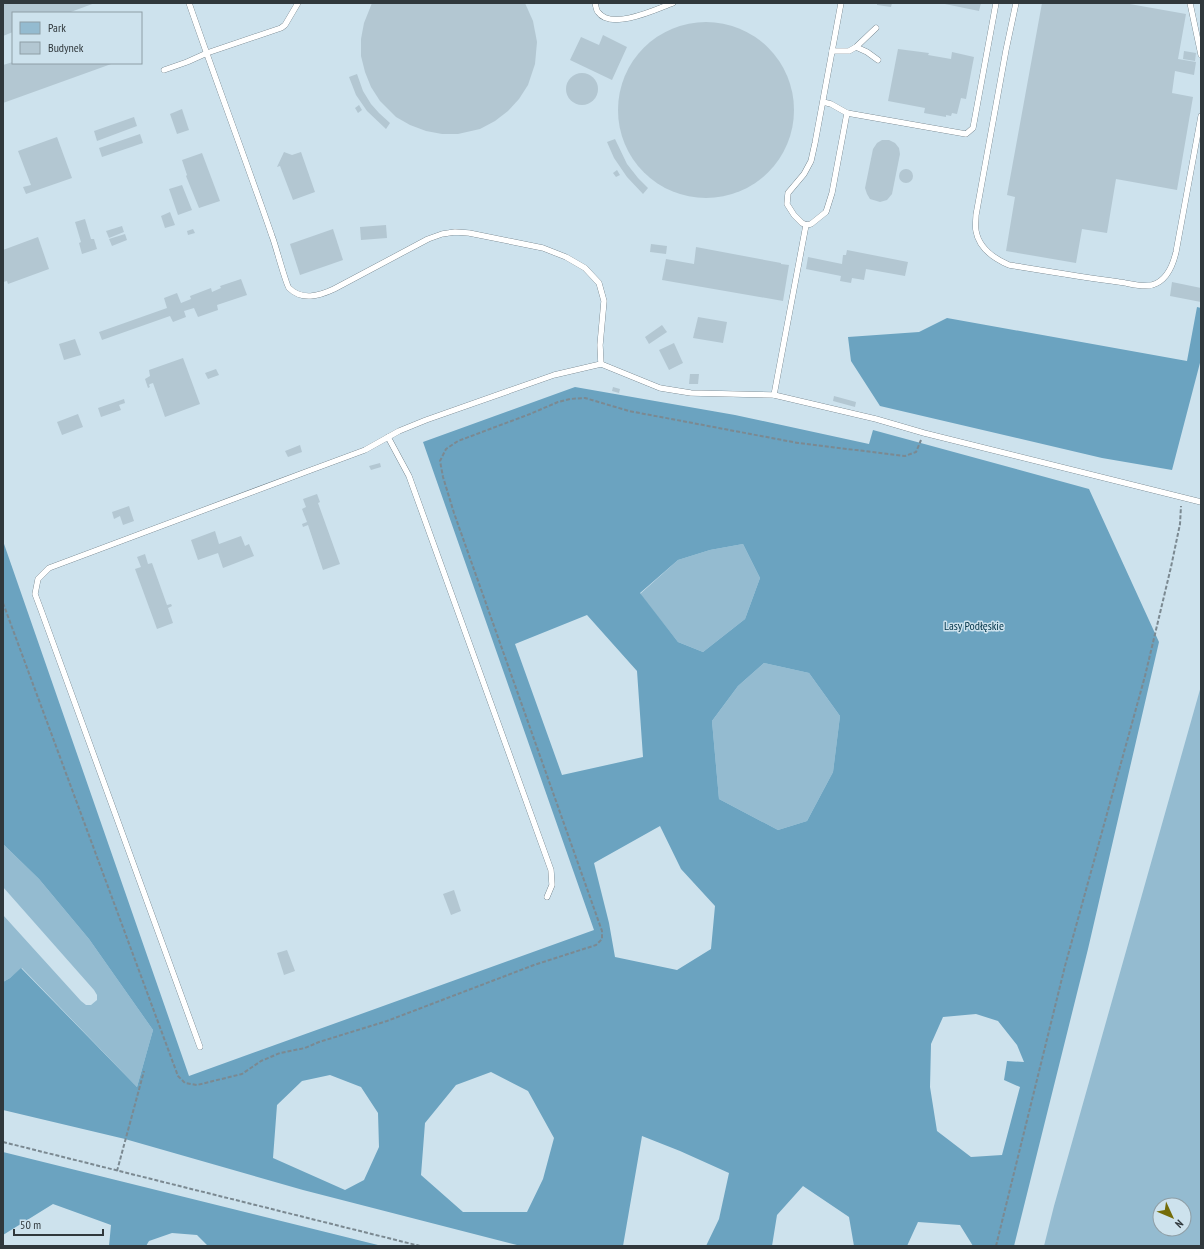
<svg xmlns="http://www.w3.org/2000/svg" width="1204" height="1249" viewBox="0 0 1204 1249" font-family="'PT Sans Narrow',sans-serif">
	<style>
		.green { fill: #94bbd0; fill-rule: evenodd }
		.forest { fill: #6ba3c0; fill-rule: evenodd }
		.building { fill: #b3c7d2 }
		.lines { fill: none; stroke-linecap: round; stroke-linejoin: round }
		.lane-casing { stroke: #546670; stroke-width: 6 }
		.path { stroke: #7b8991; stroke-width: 2; stroke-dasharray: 4 2; stroke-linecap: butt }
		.lane { stroke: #fff; stroke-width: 5.5 }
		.labels { text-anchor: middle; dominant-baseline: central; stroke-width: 3; stroke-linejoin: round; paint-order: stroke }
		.park-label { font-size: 12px; fill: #003348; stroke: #cde2ed }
	</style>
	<rect width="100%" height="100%" fill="#cde2ed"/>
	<g class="green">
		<path d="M743,544L760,578L745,619L703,652L678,642L640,594L678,560L710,550Z"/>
		<path d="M764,663L809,673L840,716L833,772L807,821L778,830L719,799L712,721L738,686Z"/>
		<path d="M1201,686V1246H1044L1054,1206ZM1160,1205H1184V1229H1160Z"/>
		<path d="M3,844L39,879L89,939L153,1030L137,1087L22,968L10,978L3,982V915L81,1001L86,1005H91L97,1000V995L94,990L3,887Z"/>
	</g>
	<g class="forest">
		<path d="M1197,307L1201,308V359L1172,470L1102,458L880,406L851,361L848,337L919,332L947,318L1187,361Z"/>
		<path d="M575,387L735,415L869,444L873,430L1089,489L1159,642L1088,949L1014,1246H973L960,1225L918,1222L907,1246H854L849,1217L803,1186L777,1215L772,1246H706L719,1219L729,1173L680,1151L642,1136L623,1246H521L303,1190L125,1139L3,1110V982L10,978L21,968L137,1087L153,1030L89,939L39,879L3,844V541L189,1076L594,930L423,442ZM743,544L760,578L745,619L703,652L678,642L640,593L678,560L710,550ZM587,615L637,671L643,757L562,775L515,644ZM764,663L809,673L840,716L833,772L807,821L778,830L719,799L712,721L738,686ZM660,826L681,869L715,906L711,949L677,970L615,957L609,923L594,863ZM976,1014L998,1021L1017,1045L1024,1062L1007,1061L1004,1080L1020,1087L1002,1155L971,1157L937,1131L930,1087L931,1044L943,1017ZM491,1072L528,1091L554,1138L543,1179L527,1212H463L421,1175L425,1123L456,1085ZM330,1075L361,1087L378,1113L379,1147L364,1180L345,1190L273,1158L277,1105L302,1081Z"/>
		<path d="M3,1152L382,1246H208L197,1235L172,1233L149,1241L146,1246H109L111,1225L53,1204L3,1235Z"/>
	</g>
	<g class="building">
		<path d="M3,3H95L68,13H13V32L3,36Z"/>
		<path d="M372,3H525L533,21L537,42L535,64L528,85L519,99L508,111L495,121L480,129L458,134H442L426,131L410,125L396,117L380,101L371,87L365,72L361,56V39L364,23Z"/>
		<path d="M877,3H892L891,7L877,5Z"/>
		<path d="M940,3H981L979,11Z"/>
		<path d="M1042,3H1124L1186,14L1178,59L1196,62L1194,75L1175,71L1172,93L1193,97L1177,190L1116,179L1107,233L1082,229L1076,263L1006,251L1015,197L1007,195Z"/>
		<circle cx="706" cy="110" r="88"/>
		<path d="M603,35L627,47L612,80L570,60L581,37L599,45Z"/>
		<path d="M898,49L929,53L928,55L951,59L952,52L974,57L966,99L961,98L957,114L952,113L951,116L946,115V117L924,113L925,108L888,101Z"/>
		<path d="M1184,51L1196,53L1195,61L1183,59Z"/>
		<path d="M13,62V63H114L3,103V65Z"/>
		<circle cx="582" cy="89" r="16"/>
		<path d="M357,74L363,91L371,104L379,113L390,123L386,129L367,111L356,95L349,77Z"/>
		<path d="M359,105L362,110L358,113L355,108Z"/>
		<path d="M182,109L189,130L177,134L170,114Z"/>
		<path d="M134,117L137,126L97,141L94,131Z"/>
		<path d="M140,134L143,143L102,157L99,148Z"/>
		<path d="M57,137L72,178L26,194L23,187L31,185L18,151Z"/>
		<path d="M615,139L627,164L638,178L648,188L643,194L627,177L614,158L607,142Z"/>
		<path d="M882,140H889L895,143L899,148L900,154L892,194L887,200L880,202L870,199L867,194L865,188L873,149L877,143Z"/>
		<path d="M284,152L292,155L301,152L315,192L293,200L280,166L277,167Z"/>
		<path d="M202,153L220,201L199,208L186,176L187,175L182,160Z"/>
		<circle cx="906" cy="176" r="7"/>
		<path d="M617,170L620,175L616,177L613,173Z"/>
		<path d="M182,185L192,210L178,215L169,189Z"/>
		<path d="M170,212L175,225L165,228L161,216Z"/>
		<path d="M85,219L91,239H94L97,249L82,254L79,243L81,242L75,222Z"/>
		<path d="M386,225L387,238L361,240L360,227Z"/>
		<path d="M122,226L124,232L109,238L106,231Z"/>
		<path d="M193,229L195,233L188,235L187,231Z"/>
		<path d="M333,229L343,260L300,275L290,244Z"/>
		<path d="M125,234L127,240L112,246L109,239Z"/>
		<path d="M38,237L49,269L8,284L7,281L3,282V250Z"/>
		<path d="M651,244L667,246L666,254L650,252Z"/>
		<path d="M696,247L781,263V264L789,265L783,301L662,280L666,259L694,264Z"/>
		<path d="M847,250L908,262L905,276L866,269L864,280L852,278L851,283L840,281L841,276L806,269L808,257L842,264L843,255H846Z"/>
		<path d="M241,279L247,295L217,305L218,310L198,317L194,308L184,311L186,317L173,322L170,316L102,340L99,332L167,308L164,298L177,293L181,303L191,299L190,296L211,288L212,292L221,288L220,286Z"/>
		<path d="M1172,282L1201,288V302L1170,296Z"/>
		<path d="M698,317L727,322L723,343L693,338Z"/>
		<path d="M662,325L667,332L649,344L645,337Z"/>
		<path d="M75,339L81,355L64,360L59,344Z"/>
		<path d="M674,343L683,363L669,370L659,350Z"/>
		<path d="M183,358L200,404L165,417L153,383L150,384L149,385L150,387L148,388L145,379L150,376L149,370Z"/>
		<path d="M216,369L219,375L208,379L205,373Z"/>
		<path d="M690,374H699L698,384H689Z"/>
		<path d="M613,387L620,389L619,393L612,391Z"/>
		<path d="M834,396L856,402L855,407L833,401Z"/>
		<path d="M124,399L125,403L119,405L121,410L101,417L98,408Z"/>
		<path d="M78,414L83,427L62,435L57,422Z"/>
		<path d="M300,445L302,452L288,457L285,451Z"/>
		<path d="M380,463L381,467L371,470L369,466Z"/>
		<path d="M317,494L320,502L318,503L340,564L323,570L308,525L303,527L302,524L307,522L302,509L306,507L303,499Z"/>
		<path d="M129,506L134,521L123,525L120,516L114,519L112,512Z"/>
		<path d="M215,531L219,544L241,536L245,546L249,544L254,556L223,568L218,553L198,560L191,540Z"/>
		<path d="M145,554L148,564L152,563L167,605L171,604L172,606L168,608L173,623L157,629L135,569L141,567L137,557Z"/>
		<path d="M454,890L461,911L451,915L443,894Z"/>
		<path d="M287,950L295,971L284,975L277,953Z"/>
	</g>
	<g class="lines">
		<g class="lane-casing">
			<g id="lane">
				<path d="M189,3C216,81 245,158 272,236C275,243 286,285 289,288C302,301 319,296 334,289L428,239L442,234L455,232L469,233L543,248L566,257L585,268L599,283L604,301L600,345L601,364L554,375L426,420L399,431L365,450L311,470L49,568L38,579L35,594L41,610L200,1047"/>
				<path d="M595,3C596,6 596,10 598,12C611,31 657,9 673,3"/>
				<path d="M1016,3L1006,50L976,215C976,220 975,226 976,231C979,248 995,259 1009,265C1046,271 1082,277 1119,282C1129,283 1142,288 1152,285C1167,281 1173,265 1176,252L1201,116"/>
				<path d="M1190,3L1201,55"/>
				<path d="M856,47L867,52L878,60"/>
				<path d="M832,51H849L856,47L876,28"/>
				<path d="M164,70L187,62L207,53L281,28L285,25L298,3"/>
				<path d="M823,102L831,104L847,113L832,193L826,212L811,224L806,225L802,223L794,215L787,204L788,193L804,174L811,161L815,143L841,3"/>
				<path d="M847,113L966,134L973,128L996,3"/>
				<path d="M601,364L660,388L691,393L774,395L876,419L924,433L1201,502"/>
				<path d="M774,395L806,225"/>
				<path d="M388,437L409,476L551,870L552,885L547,897"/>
			</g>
		</g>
		<g class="path">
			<path d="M3,603L178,1076L185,1083L197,1085L242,1074L261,1061L280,1053L305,1048L319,1042L387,1021L534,965L596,945L602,939V931L454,513L443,477L440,461L446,449L458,441L530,414L558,402L570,399L585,398L629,411L798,443L905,456L916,452L921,440"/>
			<path d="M3,1142L420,1246"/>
			<path d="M117,1171L144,1071"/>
			<path d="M996,1246L1065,966L1145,676L1171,567L1180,524L1181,506"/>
		</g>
		<use href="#lane" class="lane"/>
	</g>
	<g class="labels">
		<g class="park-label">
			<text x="974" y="625">Lasy Podłęskie</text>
		</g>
	</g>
	<rect width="1204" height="1249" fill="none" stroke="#30383c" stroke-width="8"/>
	<rect x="12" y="12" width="130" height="52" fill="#cde2ed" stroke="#8e9ea6"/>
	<rect x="20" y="22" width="20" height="12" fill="#94bbd0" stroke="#8e9ea6"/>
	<text x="48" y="32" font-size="12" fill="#30383c">Park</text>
	<rect x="20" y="42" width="20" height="12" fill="#b3c7d2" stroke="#8e9ea6"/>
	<text x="48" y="52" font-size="12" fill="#30383c">Budynek</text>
	<g transform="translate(1172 1217) rotate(134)"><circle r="19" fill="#cde2ed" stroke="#8e9ea6"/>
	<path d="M0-3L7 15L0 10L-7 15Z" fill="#746c09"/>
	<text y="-6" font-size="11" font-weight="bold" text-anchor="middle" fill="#30383c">N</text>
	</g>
	<path d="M14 1229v6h89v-6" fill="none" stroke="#30383c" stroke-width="2"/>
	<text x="20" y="1229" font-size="12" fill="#30383c" stroke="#cde2ed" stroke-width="3" paint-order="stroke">50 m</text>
</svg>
